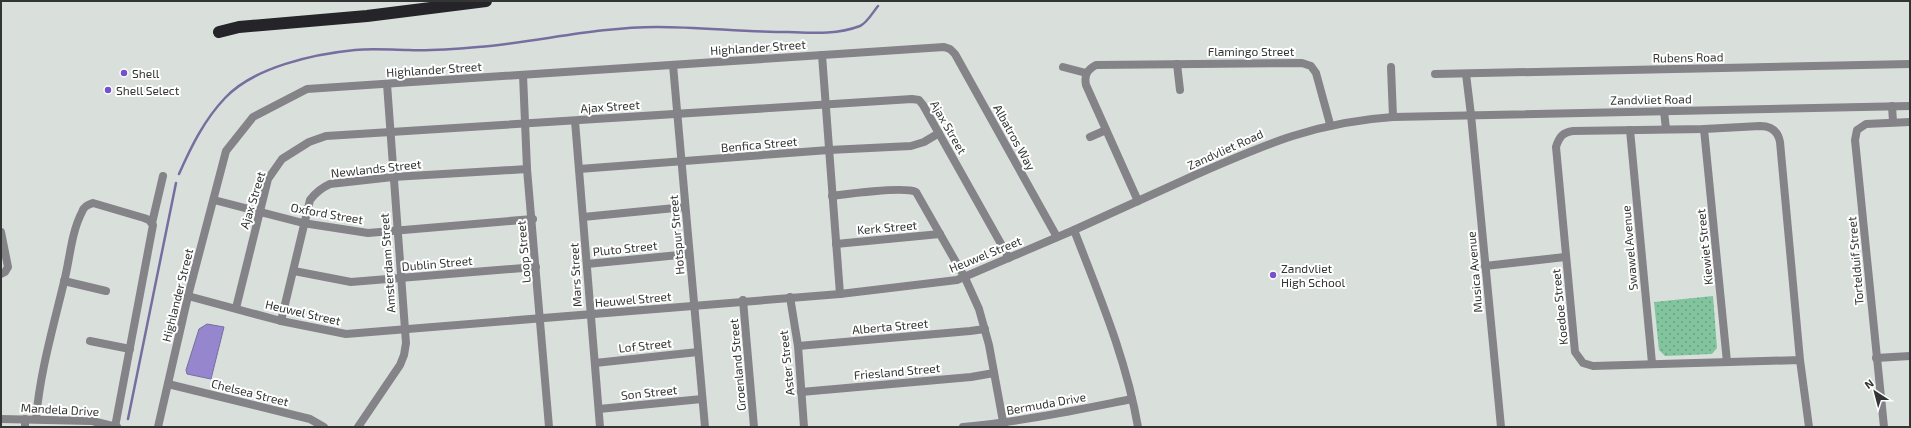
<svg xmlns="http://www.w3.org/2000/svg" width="1911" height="428" viewBox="0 0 1911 428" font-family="'Exo 2',sans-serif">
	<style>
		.park { fill: url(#park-dots) }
		.water { fill: #9586ce; stroke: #776ea0 }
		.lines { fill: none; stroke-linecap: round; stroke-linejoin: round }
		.stream { stroke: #776ea0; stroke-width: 2.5 }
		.minor { stroke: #848387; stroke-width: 8 }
		.tertiary { stroke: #848387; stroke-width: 8 }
		.motorway { stroke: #252429; stroke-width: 12 }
		.poi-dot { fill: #7552cb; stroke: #fff; stroke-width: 1.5 }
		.labels { text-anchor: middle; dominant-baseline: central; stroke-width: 4; stroke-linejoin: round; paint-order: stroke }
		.street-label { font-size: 12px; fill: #323533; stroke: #fff }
		.poi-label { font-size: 12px; fill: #323533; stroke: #fff; text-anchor: start }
	</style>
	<defs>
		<pattern id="park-dots" width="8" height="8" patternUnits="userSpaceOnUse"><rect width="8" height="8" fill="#82c49e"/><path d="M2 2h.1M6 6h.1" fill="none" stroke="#6ba081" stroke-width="1.8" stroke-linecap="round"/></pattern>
	</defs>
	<rect width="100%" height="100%" fill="#d9e0db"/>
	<path class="park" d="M1713,296L1717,348L1712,354L1665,356L1659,350L1654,302Z"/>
	<path class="water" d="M207,324L224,327L211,379L187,374L186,370L199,329Z"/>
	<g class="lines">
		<g class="stream">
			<path d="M179,174C191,147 204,120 225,98C254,67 314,54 355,50C373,48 392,50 409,50C432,51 455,49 478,47C538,42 597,27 657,27C701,27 744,32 788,32C813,33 836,35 860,26C867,23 873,12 878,6"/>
			<path d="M128,419L176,183"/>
		</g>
		<g class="minor">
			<path d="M822,55L840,294"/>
			<path d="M1177,64L1180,90"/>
			<path d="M673,65L705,427"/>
			<path d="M1063,67L1086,73"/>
			<path d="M1391,67L1393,117"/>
			<path d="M1435,74L1910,64"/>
			<path d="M1466,74L1471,115"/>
			<path d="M523,75L527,169L549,427"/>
			<path d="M1892,106L1893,122"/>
			<path d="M1664,111L1666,129"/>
			<path d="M575,121L600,427"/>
			<path d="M1704,129L1727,362"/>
			<path d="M1630,130L1652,363"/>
			<path d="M1090,137L1106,130"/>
			<path d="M579,169L829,150L911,146L924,142L939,133"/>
			<path d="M832,196C848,194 904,186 916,192L965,278L979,309L989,345L1004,427"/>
			<path d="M214,200L303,223L368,233L533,219"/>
			<path d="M1138,201L1086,85C1084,75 1087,70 1096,65L1302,63L1311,66L1316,73L1330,124"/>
			<path d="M583,217L685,207"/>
			<path d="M152,223L163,176"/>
			<path d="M1,232L8,267L5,272L1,274"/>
			<path d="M836,244L940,234"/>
			<path d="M587,264L689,254"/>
			<path d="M1485,266L1565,257"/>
			<path d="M294,271L351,282L536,267"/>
			<path d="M64,281L106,291"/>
			<path d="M188,296L281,321L346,334L840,294L957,280L1074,230"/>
			<path d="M790,297L798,346L804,427"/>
			<path d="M743,300L754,427"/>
			<path d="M236,308L268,179L282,159L309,142L326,136L391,132L912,99L919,100L923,105L1009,258"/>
			<path d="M281,321L310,200C316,192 321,188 330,184L393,177L527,169"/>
			<path d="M90,341L130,349"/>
			<path d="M798,346L970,331L985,329"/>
			<path d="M1876,358L1910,356"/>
			<path d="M1800,360L1593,366L1583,363L1575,352L1556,147C1559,137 1563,132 1573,131L1704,129L1760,126C1771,126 1778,131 1780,142L1800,360L1809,427"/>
			<path d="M595,363L698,352"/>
			<path d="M168,384L310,419L324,427"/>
			<path d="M801,392L971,377L994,373"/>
			<path d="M599,409L702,399"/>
			<path d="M1,419L92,421L117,427"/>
			<path d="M25,419V427"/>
			<path d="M36,419C40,372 53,328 64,282C70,259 71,233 82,212C84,206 88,205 93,203L144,218L149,220L153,225L115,427"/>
			<path d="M158,427L188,296L226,151L253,117L307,89L944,47L950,49L955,54L1057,237"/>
			<path d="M358,427L400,365L404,355L406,343L387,84"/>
			<path d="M963,427C1020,422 1076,410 1132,399"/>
			<path d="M1884,427L1855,140L1857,130L1866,124L1910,122"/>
		</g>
		<g class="tertiary">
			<path d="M1471,115L1501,427"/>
			<path d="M1138,427C1126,358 1099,295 1074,230C1114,212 1154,194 1193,176C1264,145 1315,122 1393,117L1910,106"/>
		</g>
		<path class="motorway" d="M219,32L239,27L367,16L486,1"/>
	</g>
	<g class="poi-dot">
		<circle cx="124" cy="73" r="4"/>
		<circle cx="108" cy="90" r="4"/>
		<circle cx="1273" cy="275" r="4"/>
	</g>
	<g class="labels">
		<g class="street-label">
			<text transform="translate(758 47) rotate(-4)">Highlander Street</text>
			<text x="1251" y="51">Flamingo Street</text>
			<text transform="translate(1688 57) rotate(-1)">Rubens Road</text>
			<text transform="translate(434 69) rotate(-4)">Highlander Street</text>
			<text transform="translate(1651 99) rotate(-1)">Zandvliet Road</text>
			<text transform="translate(610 106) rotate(-4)">Ajax Street</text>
			<text transform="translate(949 127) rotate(60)">Ajax Street</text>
			<text transform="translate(1015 137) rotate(61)">Albatros Way</text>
			<text transform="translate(759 144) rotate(-5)">Benfica Street</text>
			<text transform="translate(1225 149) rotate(-24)">Zandvliet Road</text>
			<text transform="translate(376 168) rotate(-6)">Newlands Street</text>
			<text transform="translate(252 200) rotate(-73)">Ajax Street</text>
			<text transform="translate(327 213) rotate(10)">Oxford Street</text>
			<text transform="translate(887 227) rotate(-5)">Kerk Street</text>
			<text transform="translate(676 235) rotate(-95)">Hotspur Street</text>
			<text transform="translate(1704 247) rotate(-96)">Kiewiet Street</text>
			<text transform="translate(625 248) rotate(-6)">Pluto Street</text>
			<text transform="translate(1629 248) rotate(-95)">Swawel Avenue</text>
			<text transform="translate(523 252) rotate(-95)">Loop Street</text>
			<text transform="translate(985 254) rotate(-22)">Heuwel Street</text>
			<text transform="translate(1855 261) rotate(-95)">Tortelduif Street</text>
			<text transform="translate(387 263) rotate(-94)">Amsterdam Street</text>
			<text transform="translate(437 263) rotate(-5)">Dublin Street</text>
			<text transform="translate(1474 272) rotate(-95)">Musica Avenue</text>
			<text transform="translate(575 275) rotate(-93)">Mars Street</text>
			<text transform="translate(177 295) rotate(-76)">Highlander Street</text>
			<text transform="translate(633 299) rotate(-5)">Heuwel Street</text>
			<text transform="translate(1559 307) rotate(-96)">Koedoe Street</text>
			<text transform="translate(303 312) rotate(13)">Heuwel Street</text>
			<text transform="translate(890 326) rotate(-5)">Alberta Street</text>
			<text transform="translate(645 345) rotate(-6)">Lof Street</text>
			<text transform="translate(786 363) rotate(-96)">Aster Street</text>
			<text transform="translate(737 365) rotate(-95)">Groenland Street</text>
			<text transform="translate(897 371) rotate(-5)">Friesland Street</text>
			<text transform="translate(250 392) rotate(14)">Chelsea Street</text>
			<text transform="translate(649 392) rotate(-6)">Son Street</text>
			<text transform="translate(1046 403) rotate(-10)">Bermuda Drive</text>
			<text transform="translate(60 409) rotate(3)">Mandela Drive</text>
		</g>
		<g class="poi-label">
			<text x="132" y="73">Shell</text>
			<text x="116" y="90">Shell Select</text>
			<text x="1281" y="268">Zandvliet<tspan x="1281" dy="14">High School</tspan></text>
		</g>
	</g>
	<rect width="1911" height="428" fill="none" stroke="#323533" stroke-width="4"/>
	<g transform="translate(1875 392) rotate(324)" stroke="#ffffff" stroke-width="3" paint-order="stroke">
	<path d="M0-3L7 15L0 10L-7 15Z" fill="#323533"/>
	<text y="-6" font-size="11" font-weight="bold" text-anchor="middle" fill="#323533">N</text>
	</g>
</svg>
